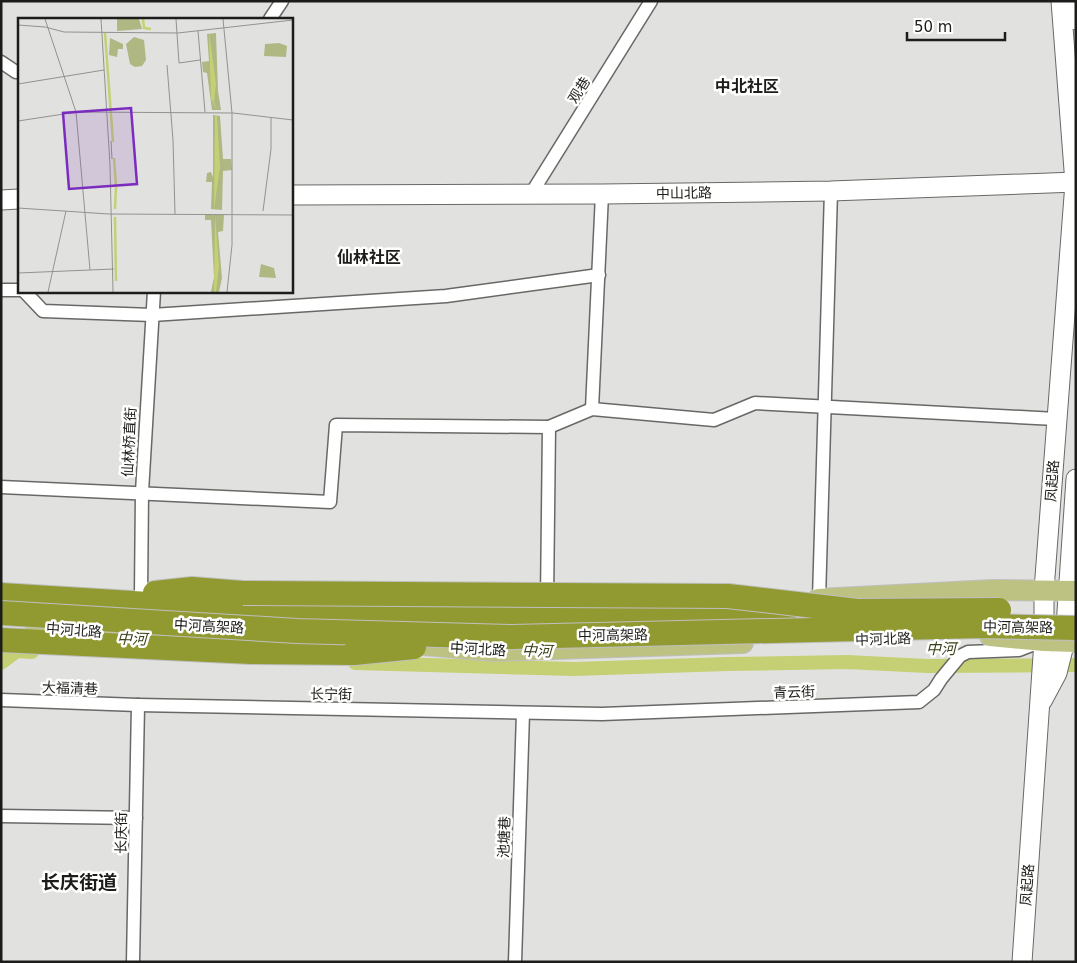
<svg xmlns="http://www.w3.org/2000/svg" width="1077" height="963" viewBox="0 0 1077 963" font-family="'DejaVu Sans','Noto Sans SC',sans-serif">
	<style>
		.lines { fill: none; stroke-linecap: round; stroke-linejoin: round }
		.canal { stroke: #c5d074; stroke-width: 14 }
		.street-casing { stroke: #686966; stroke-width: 15 }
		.secondary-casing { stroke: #686966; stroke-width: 21 }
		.primary-casing { stroke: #bfbfbf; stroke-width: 22 }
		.highway-casing { stroke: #bfbfbf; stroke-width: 26 }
		.street { stroke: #fff; stroke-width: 12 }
		.secondary { stroke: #fff; stroke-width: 19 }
		.primary { stroke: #bdc283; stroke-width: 20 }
		.highway { stroke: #919a31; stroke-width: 24 }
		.highway-bridge-casing { stroke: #bfbfbf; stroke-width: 26; stroke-linecap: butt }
		.highway-bridge { stroke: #919a31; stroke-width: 24 }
		.labels { text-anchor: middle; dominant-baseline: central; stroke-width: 5; stroke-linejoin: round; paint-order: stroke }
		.street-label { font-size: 14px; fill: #1c1c1b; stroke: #fffffe }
		.water-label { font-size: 15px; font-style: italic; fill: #3a3f18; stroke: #fffffe }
		.quarter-label { font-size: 16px; font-weight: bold; fill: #1c1c1b; stroke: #fffffe }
		.district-label { font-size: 19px; font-weight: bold; fill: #1c1c1b; stroke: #fffffe }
		.inset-river { fill: none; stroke: #c5d074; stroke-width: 2.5 }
		.inset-road { fill: none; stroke: #929391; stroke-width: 1 }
		.view { fill: #7b2cbf; fill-opacity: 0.15; stroke: #7b2cbf; stroke-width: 2.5 }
		.inset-edge { fill: none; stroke: #1c1c1b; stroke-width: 2.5 }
	</style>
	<rect width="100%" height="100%" fill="#e1e2df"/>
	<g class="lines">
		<g class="canal">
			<path d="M1,663L17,651L32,652"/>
			<path d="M355,663L574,669L727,664L847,662L927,666L1076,665"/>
		</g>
		<g class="street-casing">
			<g id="street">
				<path d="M270,19L282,1"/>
				<path d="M1,62L16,72H19"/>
				<path d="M531,194L651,1"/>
				<path d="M1,290H19"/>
				<path d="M24,291L43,311L152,315L446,296L599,275"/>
				<path d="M592,409L602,194"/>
				<path d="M549,427L592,409L714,420L755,403L1056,419"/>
				<path d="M1,487L330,502L336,425L549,427L547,600"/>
				<path d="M141,594L142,492L154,291"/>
				<path d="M819,599L831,191"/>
				<path d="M1,700L138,705L602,714L919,702L934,690L941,679L960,656L968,652L1019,650L1037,643"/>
				<path d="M1,816L136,818"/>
				<path d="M133,962L138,705"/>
				<path d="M515,962L523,713"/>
			</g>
		</g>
		<g class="secondary-casing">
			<g id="secondary">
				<path d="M1074,1L1076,20"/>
				<path d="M291,195L602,194L831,191L1076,182"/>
				<path d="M1,200L19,199"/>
				<path d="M1042,701L1057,673L1065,641L1076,479"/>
				<path d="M1022,962L1044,641V590L1075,183L1061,1"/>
			</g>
		</g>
		<g class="primary-casing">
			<g id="primary">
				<path d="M818,599L993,590L1076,591"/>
				<path d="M36,627L141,635L221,638"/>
				<path d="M990,636L1044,641L1076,642"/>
				<path d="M423,645L496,651L743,643"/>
			</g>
		</g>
		<g class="highway-casing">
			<g id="highway">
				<path d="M155,593L192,589L243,593"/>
				<path d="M1,595L296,613L786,611"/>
				<path d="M1,640L251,652L354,653"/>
			</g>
		</g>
		<use href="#street" class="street"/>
		<use href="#secondary" class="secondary"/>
		<use href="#primary" class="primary"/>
		<use href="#highway" class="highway"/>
		<g class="highway-bridge-casing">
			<g id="highway-bridge">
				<path d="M243,593L728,596L857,611L999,610"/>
				<path d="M1,613L297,631L512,637L982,626L1076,628"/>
				<path d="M354,653L414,647"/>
			</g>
		</g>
		<use href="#highway-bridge" class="highway-bridge"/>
	</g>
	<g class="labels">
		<g class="street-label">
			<text transform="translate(579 90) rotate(-58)">观巷</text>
			<text transform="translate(684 193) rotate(-1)">中山北路</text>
			<text transform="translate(129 442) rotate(-87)">仙林桥直街</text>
			<text transform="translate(1052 481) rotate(-86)">凤起路</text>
			<text transform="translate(209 626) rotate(3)">中河高架路</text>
			<text transform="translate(1018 627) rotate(1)">中河高架路</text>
			<text transform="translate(74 630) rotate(4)">中河北路</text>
			<text transform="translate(613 635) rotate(-1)">中河高架路</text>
			<text transform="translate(883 639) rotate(-2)">中河北路</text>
			<text transform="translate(478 649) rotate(3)">中河北路</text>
			<text transform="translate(70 688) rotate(2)">大福清巷</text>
			<text transform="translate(794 692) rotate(-2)">青云街</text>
			<text transform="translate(331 694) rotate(1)">长宁街</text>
			<text transform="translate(121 833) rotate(-89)">长庆街</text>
			<text transform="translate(504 837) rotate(-88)">池塘巷</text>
			<text transform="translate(1027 885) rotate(-86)">凤起路</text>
		</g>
		<g class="water-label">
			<text transform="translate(132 639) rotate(2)">中河</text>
			<text x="941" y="649">中河</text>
			<text transform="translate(537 651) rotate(2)">中河</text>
		</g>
		<g class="quarter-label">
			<text x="747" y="86">中北社区</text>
			<text x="369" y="257">仙林社区</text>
		</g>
		<g class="district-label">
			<text x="79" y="882">长庆街道</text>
		</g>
	</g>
	<g transform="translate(18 18)">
		<rect width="275" height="275" fill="#e1e2df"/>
		<path d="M99,1H121L124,11L99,13ZM198,15L200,73L203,92H194L189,55L185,54L184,44L191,43L189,16ZM116,19L126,22L128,42L124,48L117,49L112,46L108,26ZM92,20L105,26V31H100L99,39L91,37ZM261,25L269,28L268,39L246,38L247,26ZM195,97L202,98L205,141H213L214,152L205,153L204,192L193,191L194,164H188L189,155L193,154L195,159ZM187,197H206L205,213L200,214L204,260L201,274H193L196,259L193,202H187ZM243,246L256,250L258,260L241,259Z" fill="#afb782"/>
		<path d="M191,14L198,66L196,84L199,92L193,81ZM197,98H199L202,149L196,192ZM197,197L201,248L198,274H196Z" fill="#c5d074"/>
		<path class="inset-river" d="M125,1L126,10L133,11M87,15L95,124M96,140L98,168M97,191L98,169M97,199L98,263"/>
		<path class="inset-road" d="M27,1L58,94L72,252M83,1L92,147L95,274M158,1L161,45L182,42M205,1L214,95V227L209,274M0,7L27,9L46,14L160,15L275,2M180,13L187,94M149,47L155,122L157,196M0,66L86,52M0,103L59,94L215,95L275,102M93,123L94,141M0,190L91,196L275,197M245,193L253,131V100M0,255L96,251M30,274L48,193"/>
		<path class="view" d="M113,90L119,166L51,171L45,95Z"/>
		<rect width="275" height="275" class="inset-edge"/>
	</g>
	<rect width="1077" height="963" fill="none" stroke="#1c1c1b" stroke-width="5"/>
	<path d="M907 32v8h98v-8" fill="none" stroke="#1c1c1b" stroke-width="2.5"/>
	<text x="914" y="32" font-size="15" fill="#1c1c1b" stroke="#fffffe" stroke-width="4" paint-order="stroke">50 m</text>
</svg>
